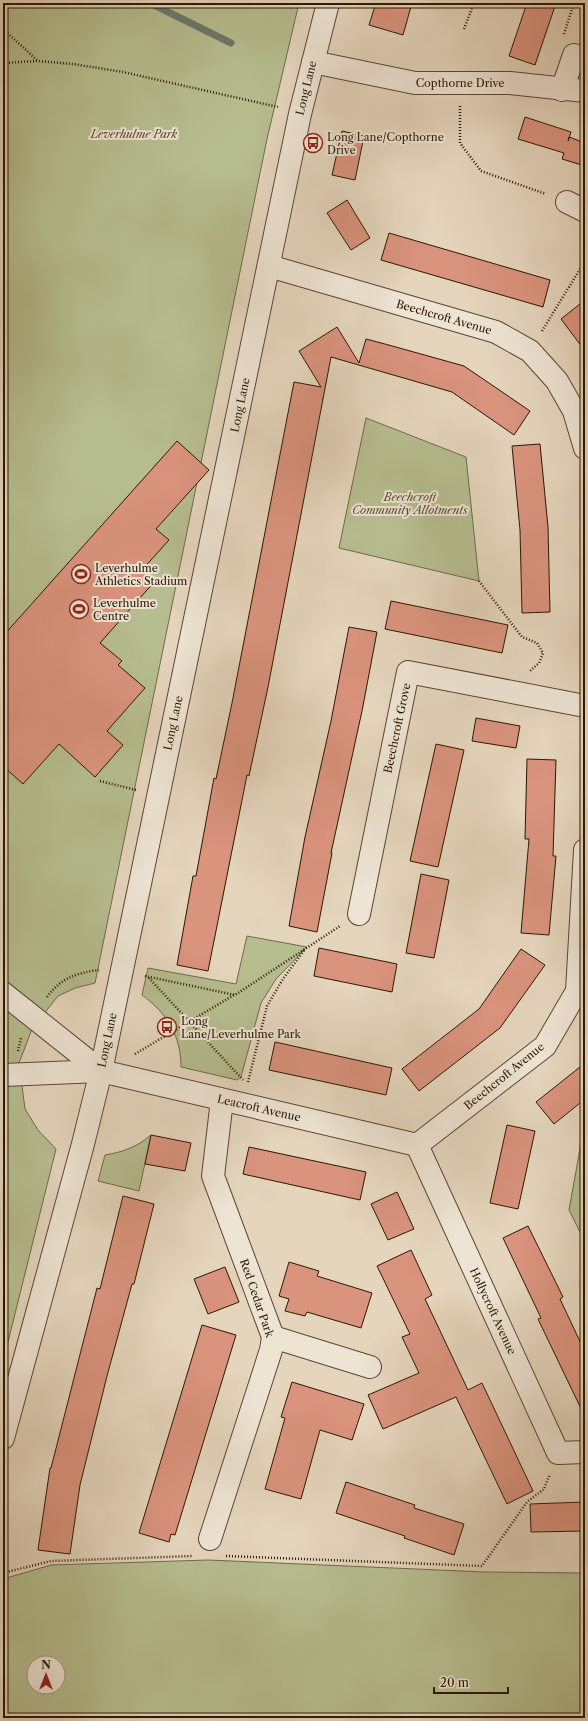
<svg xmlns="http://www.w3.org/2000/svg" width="588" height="1721" viewBox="0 0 588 1721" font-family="'Libre Caslon Text',serif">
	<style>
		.green { fill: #b6bd8f; stroke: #706a48; fill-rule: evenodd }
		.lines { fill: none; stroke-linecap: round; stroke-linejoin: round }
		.stream { stroke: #6b786c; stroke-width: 7 }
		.building { fill: #da937d; stroke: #2b1801 }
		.minor-casing { stroke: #5a4730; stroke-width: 24 }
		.path { stroke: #2b1801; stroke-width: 2.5; stroke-dasharray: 1 2; stroke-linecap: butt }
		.minor { stroke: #eee4d4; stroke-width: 22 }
		.labels { text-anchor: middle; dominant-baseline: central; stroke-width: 4; stroke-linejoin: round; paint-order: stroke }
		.street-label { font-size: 11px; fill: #2b1801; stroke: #eee4d4 }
		.park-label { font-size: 11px; font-style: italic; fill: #554a2c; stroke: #eee4d4 }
		.poi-label { font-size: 11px; fill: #2b1801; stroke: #eee4d4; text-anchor: start }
	</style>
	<rect width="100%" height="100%" fill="#e5d5bd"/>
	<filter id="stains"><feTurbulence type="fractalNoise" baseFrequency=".005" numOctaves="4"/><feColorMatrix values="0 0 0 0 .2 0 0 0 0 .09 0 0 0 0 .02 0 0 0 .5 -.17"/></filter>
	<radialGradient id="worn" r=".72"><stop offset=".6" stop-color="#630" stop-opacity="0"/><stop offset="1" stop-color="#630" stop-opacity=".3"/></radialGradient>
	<g class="green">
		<path d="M3,3H299L267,139L95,983L75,988L58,996L32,1029L19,1063L25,1109L38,1130L56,1149L3,1362Z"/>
		<path d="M366,418L466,457L479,581L339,548Z"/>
		<path d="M247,936L307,947L276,979L261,1003L241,1077L237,1080L181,1067C181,1036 167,1013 142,995L148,968L236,984Z"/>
		<path d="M585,1130V1242L569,1210L583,1132Z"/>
		<path d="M151,1135L139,1191L98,1181L105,1155C123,1152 137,1147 151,1135Z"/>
		<path d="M208,1560L485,1572L585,1573V1717L534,1718H3V1579L51,1565ZM34,1663H58V1687H34Z"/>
	</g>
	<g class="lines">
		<path class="stream" d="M150,3L231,43"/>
	</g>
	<g class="building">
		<path d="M376,3H412L403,35L369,25Z"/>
		<path d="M527,3H556L535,65L509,56Z"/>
		<path d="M525,117L571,132L568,141L569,137L585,143V166L562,159L564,153L518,139Z"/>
		<path d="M342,131L364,136L355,180L332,175Z"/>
		<path d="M347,200L370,238L351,250L327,213Z"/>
		<path d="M389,233L550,280L543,307L381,260Z"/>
		<path d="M585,300V351L561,319Z"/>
		<path d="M337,327L359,363L366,339L385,344L464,366L530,411L514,435L452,392L331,357L268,687L249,776L247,775L208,971L177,965L193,876H196L214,778L216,779L232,703L294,382L321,387L299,351Z"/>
		<path d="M177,441L209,470L156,529L169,540L142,570L155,581L100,643L122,661L118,665L145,688L107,731L123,745L95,777L59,744L23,784L3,766V636Z"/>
		<path d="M540,444L548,527L550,612L522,613L520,530L512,446Z"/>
		<path d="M391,601L508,625L502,653L385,629Z"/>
		<path d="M349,627L377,632L362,711L331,853H332L317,932L289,926L305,837L331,721Z"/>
		<path d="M476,718L520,726L516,748L472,741Z"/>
		<path d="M436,744L464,750L438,867L410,861Z"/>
		<path d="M527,759L556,760L553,856H556L549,935L521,933L529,839H525Z"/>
		<path d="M421,874L449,880L434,958L406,953Z"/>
		<path d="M319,948L397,964L392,992L314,976Z"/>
		<path d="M521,949L545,965L500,1028L419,1091L402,1069L479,1009Z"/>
		<path d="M275,1042L392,1068L386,1095L269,1070Z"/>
		<path d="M585,1063V1099L554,1124L536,1102Z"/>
		<path d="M507,1125L535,1131L518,1209L490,1203Z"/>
		<path d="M151,1135L191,1143L185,1171L145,1164Z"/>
		<path d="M249,1147L366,1172L360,1200L243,1174Z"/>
		<path d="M397,1192L414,1229L388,1240L371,1204Z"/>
		<path d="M123,1196L154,1204L134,1284H132L107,1376L80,1485L70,1554L38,1550L50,1468H51L97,1288L100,1289Z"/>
		<path d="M528,1226L563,1297L560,1299L585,1352V1417L538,1319L541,1318L503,1238Z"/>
		<path d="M411,1250L432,1295L425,1299L468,1390L482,1383L533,1491L507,1504L456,1397L383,1429L368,1395L419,1373L402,1337L410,1334L377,1266Z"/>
		<path d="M289,1262L319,1271L317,1276L372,1293L361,1328L307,1312L305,1316L285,1311L289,1299L279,1296Z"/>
		<path d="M225,1267L239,1302L208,1314L194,1279Z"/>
		<path d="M202,1325L236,1335L175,1535L171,1534L169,1542L139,1533Z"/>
		<path d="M292,1382L364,1404L352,1440L320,1430L301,1499L265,1489L285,1418L281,1417Z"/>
		<path d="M346,1482L415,1505L414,1508L464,1524L454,1555L404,1538L405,1536L336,1513Z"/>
		<path d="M585,1502V1531L531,1532L530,1504Z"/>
	</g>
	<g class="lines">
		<g class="minor-casing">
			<g id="minor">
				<path d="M313,62L415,83H510L585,91"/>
				<path d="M562,90L574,55"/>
				<path d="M567,202L585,211"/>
				<path d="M269,266L496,332L530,351L557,381L574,411L585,448"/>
				<path d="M359,914L408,672L585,706"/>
				<path d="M3,993L101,1071"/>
				<path d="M3,1075L101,1071L417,1145"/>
				<path d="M417,1145L545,1046L577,991L585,850"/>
				<path d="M417,1145L558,1453L585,1452"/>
				<path d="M273,1337L370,1367"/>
				<path d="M3,1438L83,1144L101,1071L300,114L328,3"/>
				<path d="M210,1539L271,1350L273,1337L213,1176L222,1100"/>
			</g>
		</g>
		<g class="path">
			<path d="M3,29L38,61"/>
			<path d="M464,29L474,3"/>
			<path d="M564,34L574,3"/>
			<path d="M3,63L38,61L73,64L123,72L278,107"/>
			<path d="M460,106V143L481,171L546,194"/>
			<path d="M542,331L585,261"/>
			<path d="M479,581L522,637L537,643L543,653L539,663L530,671"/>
			<path d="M100,781L136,790"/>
			<path d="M145,976L235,995L340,926"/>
			<path d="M149,978L243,1080"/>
			<path d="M47,997C61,978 76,973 99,970"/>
			<path d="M18,1051L21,1038"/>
			<path d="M135,1054L234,995"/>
			<path d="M248,1082L267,1006L283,979L305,949"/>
			<path d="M226,1556L482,1566L527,1502L544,1489L550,1474"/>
			<path d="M3,1573L51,1561L193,1556"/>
		</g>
		<use href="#minor" class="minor"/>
	</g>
	<defs>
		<g id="bus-ring" transform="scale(1)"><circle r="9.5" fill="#eee4d4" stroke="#8f2418" stroke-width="1.5"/><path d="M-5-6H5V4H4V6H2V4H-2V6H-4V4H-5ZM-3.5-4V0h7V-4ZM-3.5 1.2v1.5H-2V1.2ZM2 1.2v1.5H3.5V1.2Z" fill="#8f2418"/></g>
		<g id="stadium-ring" transform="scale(1)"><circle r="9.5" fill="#eee4d4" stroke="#8f2418" stroke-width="1.5"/><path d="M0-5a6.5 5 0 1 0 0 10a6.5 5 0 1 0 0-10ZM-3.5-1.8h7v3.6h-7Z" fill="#8f2418"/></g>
	</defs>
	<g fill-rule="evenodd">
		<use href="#bus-ring" x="313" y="143"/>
		<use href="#stadium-ring" x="81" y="574"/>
		<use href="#stadium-ring" x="79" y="609"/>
		<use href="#bus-ring" x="167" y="1027"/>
	</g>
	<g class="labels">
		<g class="street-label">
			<text x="460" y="83">Copthorne Drive</text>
			<text transform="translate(306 88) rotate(-76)">Long Lane</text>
			<text transform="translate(444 317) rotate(16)">Beechcroft Avenue</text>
			<text transform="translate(240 405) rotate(-78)">Long Lane</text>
			<text transform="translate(173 723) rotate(-78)">Long Lane</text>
			<text transform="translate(397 728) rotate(-78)">Beechcroft Grove</text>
			<text transform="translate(107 1040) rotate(-78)">Long Lane</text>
			<text transform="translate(504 1076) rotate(-39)">Beechcroft Avenue</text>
			<text transform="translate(259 1108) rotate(13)">Leacroft Avenue</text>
			<text transform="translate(257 1298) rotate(71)">Red Cedar Park</text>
			<text transform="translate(493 1311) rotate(65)">Hollycroft Avenue</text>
		</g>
		<g class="park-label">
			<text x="134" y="134">Leverhulme Park</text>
			<text x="410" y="497">Beechcroft<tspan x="410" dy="13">Community Allotments</tspan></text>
		</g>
		<g class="poi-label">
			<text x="327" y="137">Long Lane/Copthorne<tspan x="327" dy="13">Drive</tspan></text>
			<text x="95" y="568">Leverhulme<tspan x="95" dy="13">Athletics Stadium</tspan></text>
			<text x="93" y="603">Leverhulme<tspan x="93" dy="13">Centre</tspan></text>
			<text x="181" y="1021">Long<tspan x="181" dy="13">Lane/Leverhulme Park</tspan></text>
		</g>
	</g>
	<rect width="588" height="1721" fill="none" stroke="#e5d5bd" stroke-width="16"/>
	<rect x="4" y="4" width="580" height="1713" fill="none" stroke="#2b1801" stroke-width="2"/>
	<rect x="8" y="8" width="572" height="1705" fill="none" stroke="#2b1801"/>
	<g transform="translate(46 1675)"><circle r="19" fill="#eee4d4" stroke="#a09280"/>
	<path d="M0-3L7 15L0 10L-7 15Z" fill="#8f2418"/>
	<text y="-6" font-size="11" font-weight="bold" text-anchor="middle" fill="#2b1801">N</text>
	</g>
	<path d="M434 1687v6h74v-6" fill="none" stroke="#2b1801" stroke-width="2"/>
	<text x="440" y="1687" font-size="12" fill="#2b1801" stroke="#eee4d4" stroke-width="3" paint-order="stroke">20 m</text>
	<rect width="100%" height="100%" filter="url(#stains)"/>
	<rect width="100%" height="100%" fill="url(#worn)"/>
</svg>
